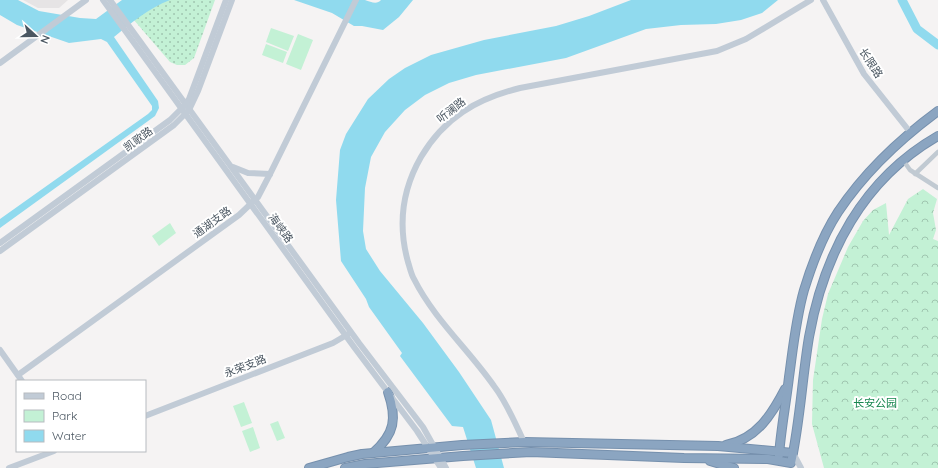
<svg xmlns="http://www.w3.org/2000/svg" width="938" height="468" viewBox="0 0 938 468" font-family="Quicksand,'Noto Sans SC',sans-serif">
	<style>
		.education { fill: #e6e4e5 }
		.grass { fill: url(#grass-dots) }
		.forest { fill: url(#forest-crowns) }
		.park { fill: #c3f1d5 }
		.water { fill: #90daee }
		.lines { fill: none; stroke-linecap: round; stroke-linejoin: round }
		.river { stroke: #90daee; stroke-width: 9 }
		.highway-casing { stroke: #7690ad; stroke-width: 10 }
		.street { stroke: #c1cad2; stroke-width: 4.5 }
		.secondary { stroke: #c1cbd6; stroke-width: 6 }
		.highway { stroke: #8ba5c1; stroke-width: 8 }
		.labels { text-anchor: middle; dominant-baseline: central; stroke-width: 4; stroke-linejoin: round; paint-order: stroke }
		.street-label { font-size: 11px; fill: #4a5661; stroke: #fff }
		.park-label { font-size: 11px; fill: #17864f; stroke: #fff }
	</style>
	<defs>
		<pattern id="grass-dots" width="8" height="8" patternUnits="userSpaceOnUse"><rect width="8" height="8" fill="#c3f1d5"/><path d="M2 2h.1M6 6h.1" fill="none" stroke="#a0c6b0" stroke-width="1.8" stroke-linecap="round"/></pattern>
		<pattern id="forest-crowns" width="20" height="18" patternUnits="userSpaceOnUse"><rect width="20" height="18" fill="#c3f1d5"/><path d="M2 6a3 3 0 1 1 6 0M12 15a3 3 0 1 1 6 0" fill="none" stroke="#a0c6b0"/></pattern>
	</defs>
	<rect width="100%" height="100%" fill="#f5f3f3"/>
	<path class="education" d="M23,0H68L59,8H38Z"/>
	<path class="grass" d="M161,0H215L194,58L185,65H177L170,62L133,19Z"/>
	<path class="forest" d="M923,189L937,199L933,213L936,230L933,239L938,241V468H824L812,424L813,380L822,319L828,294L848,247L863,221L873,210L886,203L889,235L908,199Z"/>
	<g class="park">
		<path d="M271,28L294,36L288,51L266,42Z"/>
		<path d="M298,34L313,40L301,70L286,64Z"/>
		<path d="M266,44L287,52L283,63L262,55Z"/>
		<path d="M170,223L176,233L159,246L152,236Z"/>
		<path d="M244,402L252,423L241,427L233,406Z"/>
		<path d="M278,421L285,438L277,441L270,424Z"/>
		<path d="M253,427L260,448L250,452L242,431Z"/>
	</g>
	<g class="water">
		<path d="M0,0H18L39,11L80,18L96,19L122,0H170C149,8 131,23 114,37L158,101L159,108L155,116L0,228V219L148,114L152,110V106L107,42L101,39L69,43L17,25L0,15Z"/>
		<path d="M294,0H365C371,2 377,5 381,0H413L399,17L383,30L362,26H354L332,13Z"/>
		<path d="M631,0H778L762,13L741,20L716,24L681,25L646,29L566,58L476,75L449,83L425,95L405,110L385,132L371,157L365,188L363,231L366,249L380,271L423,323L459,372L491,420L504,468H476L463,427L452,426L400,356L402,353L369,307L366,299L341,261L336,200L340,150L346,134L368,99L389,79L405,68L431,55L484,40L556,26L589,16Z"/>
	</g>
	<g class="lines">
		<path class="river" d="M902,0L917,29L938,45"/>
		<g class="highway-casing">
			<g id="highway">
				<path d="M726,445C757,439 772,414 785,389"/>
				<path d="M373,453C395,434 397,418 388,392"/>
				<path d="M779,455C781,429 786,403 789,377C793,348 796,318 804,290C812,264 823,235 838,212C864,173 900,139 938,111"/>
				<path d="M710,461L734,468"/>
				<path d="M309,468L348,457L362,454L462,445L524,442L718,446L793,453"/>
				<path d="M345,468L365,464L463,456L531,452L684,458L768,459L791,463C800,422 802,379 809,337C824,253 863,179 938,136"/>
			</g>
		</g>
		<g class="street">
			<path d="M903,160L910,170L938,188"/>
			<path d="M915,174L938,152"/>
		</g>
		<g class="secondary">
			<path d="M103,0L354,347L417,431L441,468"/>
			<path d="M110,0L359,343L423,427L446,468"/>
			<path d="M823,0L864,74L910,132"/>
			<path d="M0,63L86,0"/>
			<path d="M233,167L248,173L270,174"/>
			<path d="M0,243L170,120L185,105L189,99L226,0"/>
			<path d="M0,251L174,125L189,110L198,91L232,0"/>
			<path d="M0,350L22,381"/>
			<path d="M18,375L239,215L258,197L270,174L356,0"/>
			<path d="M145,416L333,343L350,333"/>
			<path d="M524,442C515,423 507,403 494,386C469,350 434,319 414,279C411,274 410,268 408,262C398,226 402,190 421,157C444,118 476,99 520,88L717,51L746,39L811,0"/>
			<path d="M793,453L801,468"/>
			<path d="M9,468L54,451"/>
		</g>
		<use href="#highway" class="highway"/>
	</g>
	<g class="labels">
		<g class="street-label">
			<text transform="translate(871 63) rotate(57)">长限路</text>
			<text transform="translate(451 110) rotate(-38)">听澜路</text>
			<text transform="translate(138 139) rotate(-36)">凯歌路</text>
			<text transform="translate(212 222) rotate(-36)">通湖支路</text>
			<text transform="translate(281 228) rotate(54)">海峡路</text>
			<text transform="translate(245 366) rotate(-21)">永荣支路</text>
		</g>
		<g class="park-label">
			<text x="875" y="403">长安公园</text>
		</g>
	</g>
	<rect x="16" y="380" width="130" height="72" fill="#ffffff" stroke="#b7bbc0"/>
	<rect x="24" y="393" width="20" height="6" fill="#c1cbd6" stroke="#b7bbc0"/>
	<text x="52" y="400" font-size="12" fill="#4a5661">Road</text>
	<rect x="24" y="410" width="20" height="12" fill="#c3f1d5" stroke="#b7bbc0"/>
	<text x="52" y="420" font-size="12" fill="#4a5661">Park</text>
	<rect x="24" y="430" width="20" height="12" fill="#90daee" stroke="#b7bbc0"/>
	<text x="52" y="440" font-size="12" fill="#4a5661">Water</text>
	<g transform="translate(36 36) rotate(111)" stroke="#ffffff" stroke-width="3" paint-order="stroke">
	<path d="M0-3L7 15L0 10L-7 15Z" fill="#4a5661"/>
	<text y="-6" font-size="11" font-weight="bold" text-anchor="middle" fill="#4a5661">N</text>
	</g>
</svg>
